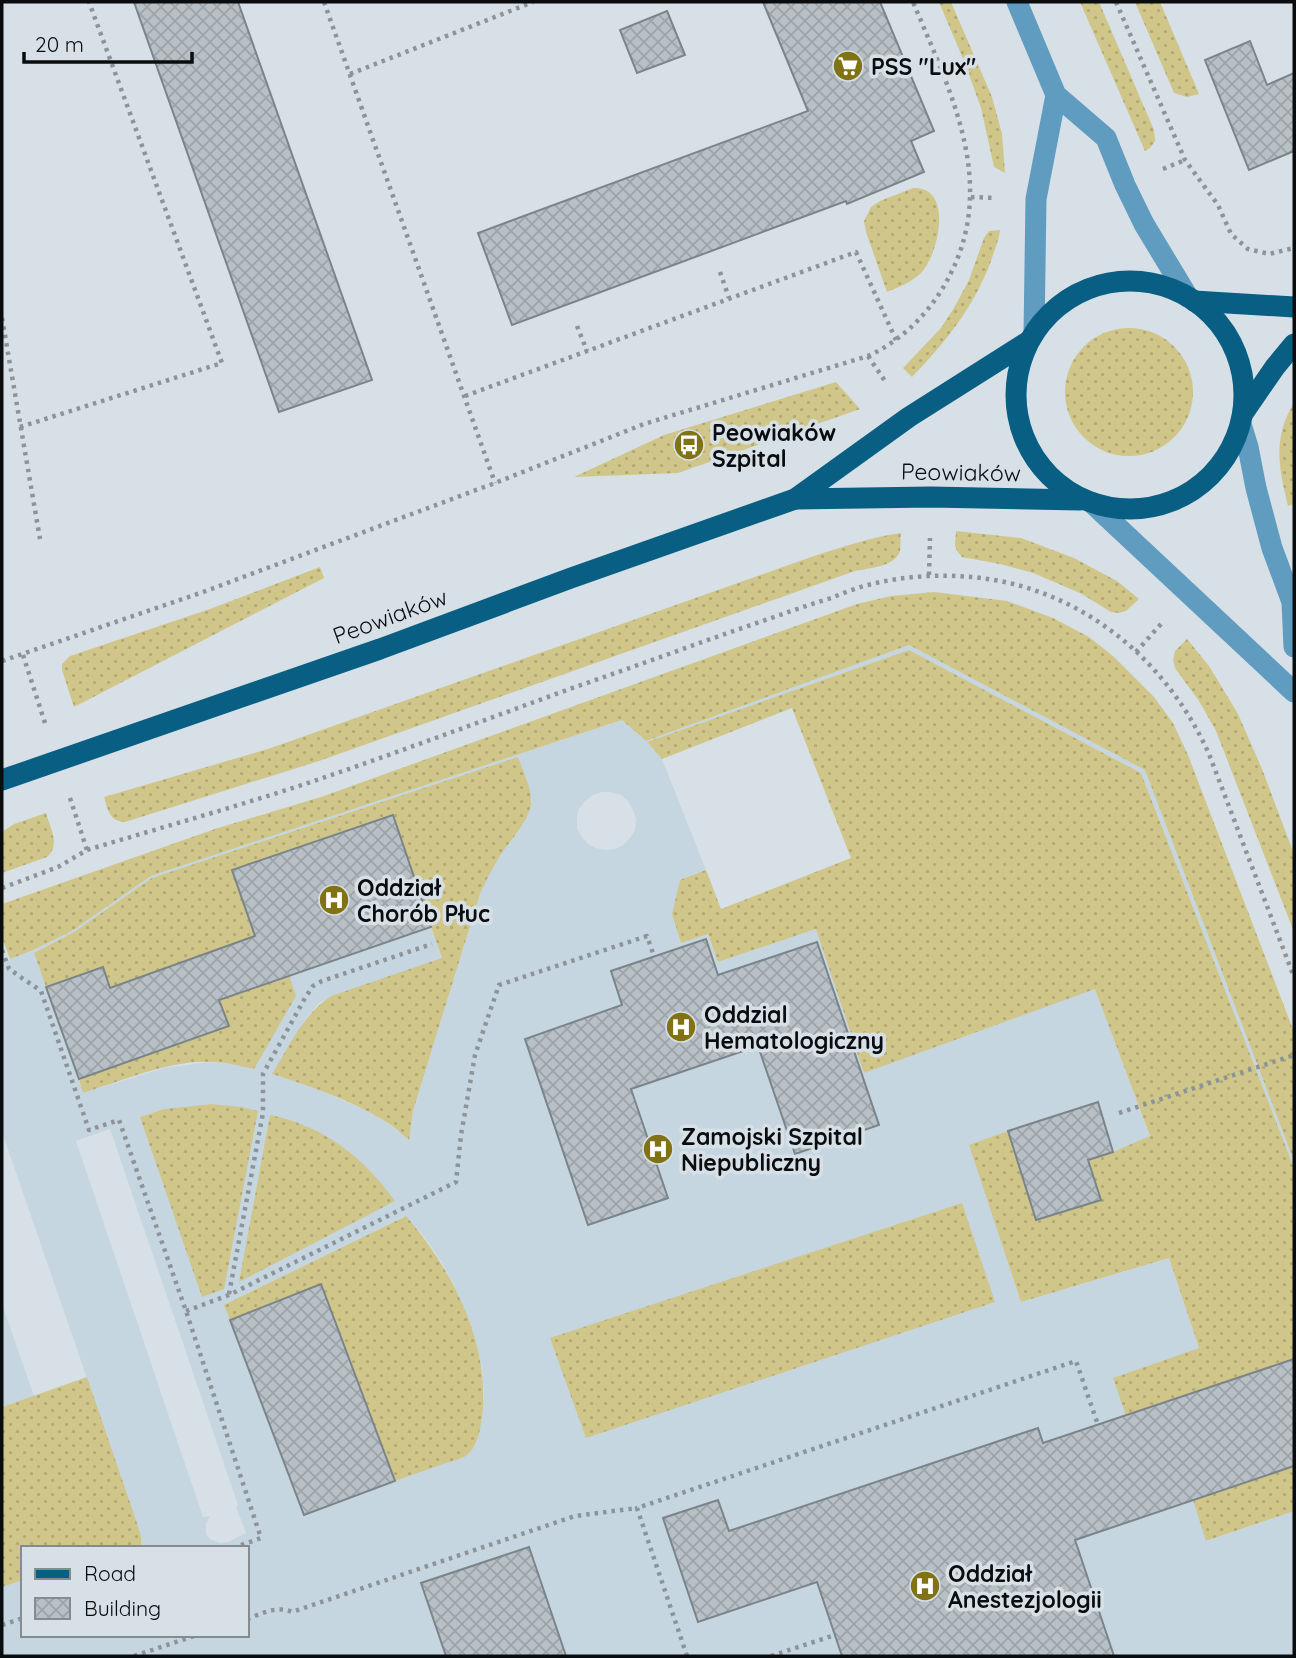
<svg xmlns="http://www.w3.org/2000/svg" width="1296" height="1658" viewBox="0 0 1296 1658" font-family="Quicksand,sans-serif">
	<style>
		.built { fill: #c6d6e1; fill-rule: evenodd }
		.grass { fill: url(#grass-dots) }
		.building { fill: url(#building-cross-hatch); stroke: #7b8489; stroke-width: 2 }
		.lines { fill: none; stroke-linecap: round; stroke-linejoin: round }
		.path { stroke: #8d9499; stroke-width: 4.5; stroke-dasharray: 3.5 5; stroke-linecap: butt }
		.minor { stroke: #5f9cbf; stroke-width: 21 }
		.major { stroke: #095e83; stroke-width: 21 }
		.labels { text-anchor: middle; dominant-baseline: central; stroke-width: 7; stroke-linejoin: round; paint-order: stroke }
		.poi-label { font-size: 23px; font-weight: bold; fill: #0a0d0f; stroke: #d7e0e6; text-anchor: start }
		.street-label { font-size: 23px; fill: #0a0d0f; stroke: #d7e0e6 }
	</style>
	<defs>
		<pattern id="grass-dots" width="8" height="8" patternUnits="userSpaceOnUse" patternTransform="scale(1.75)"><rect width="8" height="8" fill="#d0c689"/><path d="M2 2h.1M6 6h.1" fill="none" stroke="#b1a975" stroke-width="1.8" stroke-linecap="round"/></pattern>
		<pattern id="building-cross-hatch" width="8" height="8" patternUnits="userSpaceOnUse" patternTransform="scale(1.75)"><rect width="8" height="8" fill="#b7c0c6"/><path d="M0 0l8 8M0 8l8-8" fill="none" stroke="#9ca4a9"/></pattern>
	</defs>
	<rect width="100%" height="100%" fill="#d7e0e6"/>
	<g class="built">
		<path d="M909,645L1145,770L1294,1161V1168L1141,773L909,650L647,742L662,759L706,870L680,880L681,942L708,934L718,962L816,929L864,1072L1095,988L1150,1137L1113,1152L1088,1160L1101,1200L1036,1220L1008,1131L970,1146L1021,1302L1169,1258L1199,1348L1114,1378L1126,1415L1294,1359V1466L1193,1500L1207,1541L1294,1511V1656H2V1587L23,1580V1635H247V1548H141V1537L137,1523L2,1132V962L33,950L72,931L151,876L622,720L646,741ZM518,758L532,801L524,822L514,838L501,854L489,873L480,894L421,1085L413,1111L409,1139L385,1121L363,1109L307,1085L272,1074L307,1017L318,1004L331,996L442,959L393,815L232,870L271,982L230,1064L209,1062L164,1068L83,1093L80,1079L229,1026L203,955L110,987L103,967L34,953L74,932ZM602,792H611L621,795L628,801L633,810L636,819L635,830L630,838L623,845L615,849L605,850L596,848L588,844L581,836L577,828V818L579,809L585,801L593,795ZM211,1104L257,1111L140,1117L164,1109ZM110,1129L238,1505L236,1507L246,1533L228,1542L220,1543L210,1539L206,1534V1524L210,1516L203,1517L76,1141ZM405,1216L424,1236L439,1258L453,1283L463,1307L475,1341L482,1369L484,1395L477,1442L466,1456L321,1284L231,1320L225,1305Z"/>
		<path d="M2,1304L34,1396L2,1407Z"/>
	</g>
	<g class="grass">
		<path d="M939,2H951L992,97L1002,134L1005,173L994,167L981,108L966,66Z"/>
		<path d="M1080,2H1099L1154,130L1155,141L1150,148L1145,151Z"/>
		<path d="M1135,2H1160L1199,94L1187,97L1174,93Z"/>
		<path d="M913,188C954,186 939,254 921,273C912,282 899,287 887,292L866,232L864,221L871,207L880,201Z"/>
		<path d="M1000,230C999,240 994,251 991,261C974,307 945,343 912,377L903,368L941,328L954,308L969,280L984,238L989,231Z"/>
		<circle cx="1129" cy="392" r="64"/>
		<path d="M836,382L860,409L678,473L574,477L664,435Z"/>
		<path d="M1294,403V504L1288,506C1279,469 1272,438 1294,403Z"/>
		<path d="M956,531L1021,538L1074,558L1117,581L1139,599L1126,611L1119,613L1111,612L1080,593L1033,573L1000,564L962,557L957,551L955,546Z"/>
		<path d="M901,533C900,539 901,545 900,551C895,567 869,568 855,571L319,761L125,822C109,821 108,810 104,797L268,749L814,556C843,547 871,537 901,533Z"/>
		<path d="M320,567L324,578L74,707L62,670V664L70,656L210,609Z"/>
		<path d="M934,592L1007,601L1053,618L1089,637L1113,656L1154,697L1173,723L1188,755L1294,1032V1161L1145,770L909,645L646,741L622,720L151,876L72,931L33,950L10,959L2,937V904L215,829L324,796L857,604L891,596Z"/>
		<path d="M1187,639L1209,666L1238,714L1262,769L1294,854V932L1216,731L1199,701L1175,668L1173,660L1175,651Z"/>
		<path d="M909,650L1141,773L1294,1168V1359L1126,1416L1113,1378L1199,1348L1169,1258L1021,1302L969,1145L1008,1131L1036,1220L1101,1200L1088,1160L1113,1152L1150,1136L1095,989L864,1073L816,929L718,962L708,934L681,943L672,914L680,880L706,870L721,909L851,858L792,708L662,759L647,742Z"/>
		<path d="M518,757C522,768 531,788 531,799C533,817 509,842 500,856C492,868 486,881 480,894L421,1085L413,1111L409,1140C401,1133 392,1125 383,1120C349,1099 309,1086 272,1074C289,1047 303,1014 331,996L442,958L392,815L232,870L270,981L289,975L296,996L254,1069C240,1066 226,1062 211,1062C169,1060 123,1081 83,1093L79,1079L228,1025L203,955L110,988L102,967L46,987L34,953L74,932L152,878Z"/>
		<path d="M46,813C50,828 61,845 47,857L2,873V832L14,824Z"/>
		<path d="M211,1104L241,1107L258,1111L224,1289L202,1297L140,1117L164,1109Z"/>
		<path d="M270,1115C324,1126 363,1157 395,1201L239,1282Z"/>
		<path d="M962,1203L995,1302L586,1438L550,1338Z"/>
		<path d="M406,1216C452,1269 491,1344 482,1417C480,1431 478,1446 466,1456C461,1459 452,1461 446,1463C429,1469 412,1475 395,1481L321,1285L230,1320L224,1305Z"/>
		<path d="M87,1377L137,1523L141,1537V1548H23V1580L2,1587V1407Z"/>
		<path d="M1294,1466V1511L1206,1541L1193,1500Z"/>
	</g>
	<g class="building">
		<path d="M134,2H238L372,380L279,412Z"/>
		<path d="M763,2H880L934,131L911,141L924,172L847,204L846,201L512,325L478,233L808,111Z"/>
		<path d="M667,11L685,55L637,73L620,30Z"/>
		<path d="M1250,41L1267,85L1294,73V151L1249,170L1205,60Z"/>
		<path d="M393,815L431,927L219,1000L229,1026L79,1079L46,987L103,967L110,988L255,936L232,870Z"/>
		<path d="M706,939L718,975L817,942L879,1125L795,1154L758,1046L631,1089L668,1198L588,1225L525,1039L622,1005L611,971Z"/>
		<path d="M1098,1102L1113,1152L1088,1160L1101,1200L1036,1220L1008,1131Z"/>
		<path d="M321,1284L395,1481L304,1515L230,1320Z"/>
		<path d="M1294,1359V1466L1075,1540L1114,1656H842L817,1582L698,1622L663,1518L718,1500L729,1531L1038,1428L1043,1443Z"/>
		<path d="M529,1547L566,1656H446L421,1583Z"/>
	</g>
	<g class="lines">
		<g class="path">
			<path d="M324,2L495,483"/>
			<path d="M1116,2L1185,160L1218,205L1231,234L1248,249L1269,254L1294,248"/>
			<path d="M350,74L533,2"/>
			<path d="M1163,169L1185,160"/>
			<path d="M971,197L995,198"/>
			<path d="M720,272L729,298"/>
			<path d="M2,318L40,539"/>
			<path d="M577,326L587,351"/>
			<path d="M868,356L887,384"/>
			<path d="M465,396L856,252L896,340"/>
			<path d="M20,427L222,363L89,2"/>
			<path d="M929,575L930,538"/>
			<path d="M1136,652L1161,624"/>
			<path d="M23,655L45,723"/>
			<path d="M2,661L203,592L495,483L644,424L868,356C897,343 922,320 939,294C1004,194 953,98 913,2"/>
			<path d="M70,798L87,850"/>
			<path d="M2,888L58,867L87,850C163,827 239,806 314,781C402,751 490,718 578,686C637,666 695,644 754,624C780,615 805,606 831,598C844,593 858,587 872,584C904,576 939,574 971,577C1078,586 1166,658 1209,754L1294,977"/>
			<path d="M2,950L9,969L41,991L89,1130L119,1120L186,1311L261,1538L233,1548"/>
			<path d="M1119,1113L1294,1055"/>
			<path d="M229,1294L263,1113V1074L305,998L313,986L322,981L432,944"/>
			<path d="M186,1311L229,1295L456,1182L461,1135L475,1055L499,985L647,936L654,956"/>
			<path d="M247,1619C261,1614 277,1605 292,1612L575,1516L637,1508"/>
			<path d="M2,1625L23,1618"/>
			<path d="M134,1656L197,1635"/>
			<path d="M687,1656L637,1508L1076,1361L1098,1425"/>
			<path d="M771,1656L835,1635"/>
		</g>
		<g class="minor">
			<path d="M1017,2L1056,95L1106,138L1125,185L1144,224L1188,297"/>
			<path d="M1034,334L1036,199L1056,95"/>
			<path d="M1241,424L1248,447L1256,488L1272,548L1292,602L1294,647"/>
			<path d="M1092,503L1294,692"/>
		</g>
		<g class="major">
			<circle cx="1130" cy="395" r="114"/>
			<path d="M1194,301L1294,307"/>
			<path d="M1244,412L1275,367L1294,344"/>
			<path d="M795,499L931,497L1080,500"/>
			<path d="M2,780L380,649L571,578L795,499L909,417L1029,341"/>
		</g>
	</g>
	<defs>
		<g id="supermarket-disc" transform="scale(1.575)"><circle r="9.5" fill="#817315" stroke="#d7e0e6"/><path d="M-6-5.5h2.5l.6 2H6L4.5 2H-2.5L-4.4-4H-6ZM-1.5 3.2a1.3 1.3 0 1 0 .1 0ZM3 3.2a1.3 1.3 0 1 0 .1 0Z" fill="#fff"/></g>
		<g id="bus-disc" transform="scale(1.575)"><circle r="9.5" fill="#817315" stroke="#d7e0e6"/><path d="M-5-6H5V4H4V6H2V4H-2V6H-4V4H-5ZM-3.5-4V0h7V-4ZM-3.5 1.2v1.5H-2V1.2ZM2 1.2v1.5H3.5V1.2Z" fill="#fff"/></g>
		<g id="hospital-disc" transform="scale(1.575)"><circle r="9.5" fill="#817315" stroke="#d7e0e6"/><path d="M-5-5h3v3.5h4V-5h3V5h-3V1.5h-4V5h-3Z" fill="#fff"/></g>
	</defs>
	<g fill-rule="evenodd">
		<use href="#supermarket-disc" x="848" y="66"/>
		<use href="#bus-disc" x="689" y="445"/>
		<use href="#hospital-disc" x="334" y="900"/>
		<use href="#hospital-disc" x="681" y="1027"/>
		<use href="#hospital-disc" x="658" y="1149"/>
		<use href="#hospital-disc" x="925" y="1586"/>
	</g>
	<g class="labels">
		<g class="poi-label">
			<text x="871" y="66">PSS "Lux"</text>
			<text x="712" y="432">Peowiaków<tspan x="712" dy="26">Szpital</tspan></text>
			<text x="357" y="887">Oddział<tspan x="357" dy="26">Chorób Płuc</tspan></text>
			<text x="704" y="1014">Oddzial<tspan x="704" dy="26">Hematologiczny</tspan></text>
			<text x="681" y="1136">Zamojski Szpital<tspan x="681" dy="26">Niepubliczny</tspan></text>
			<text x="948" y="1573">Oddział<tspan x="948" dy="26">Anestezjologii</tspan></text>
		</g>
		<g class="street-label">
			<text transform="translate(961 472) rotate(1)">Peowiaków</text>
			<text transform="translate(390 616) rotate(-20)">Peowiaków</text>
		</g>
	</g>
	<rect width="1296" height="1658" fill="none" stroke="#0a0d0f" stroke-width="7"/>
	<rect x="21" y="1546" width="228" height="91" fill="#d7e0e6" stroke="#858c90" stroke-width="2"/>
	<rect x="35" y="1569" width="35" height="10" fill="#095e83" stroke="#858c90" stroke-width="2"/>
	<text x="84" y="1581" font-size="21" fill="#0a0d0f">Road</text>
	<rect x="35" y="1598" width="35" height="21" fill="url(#building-cross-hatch)" stroke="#858c90" stroke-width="2"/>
	<text x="84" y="1616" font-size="21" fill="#0a0d0f">Building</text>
	<path d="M24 52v10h168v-10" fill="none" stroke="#0a0d0f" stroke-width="3.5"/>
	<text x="35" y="52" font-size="21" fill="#0a0d0f" stroke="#d7e0e6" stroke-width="5" paint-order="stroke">20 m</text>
</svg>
